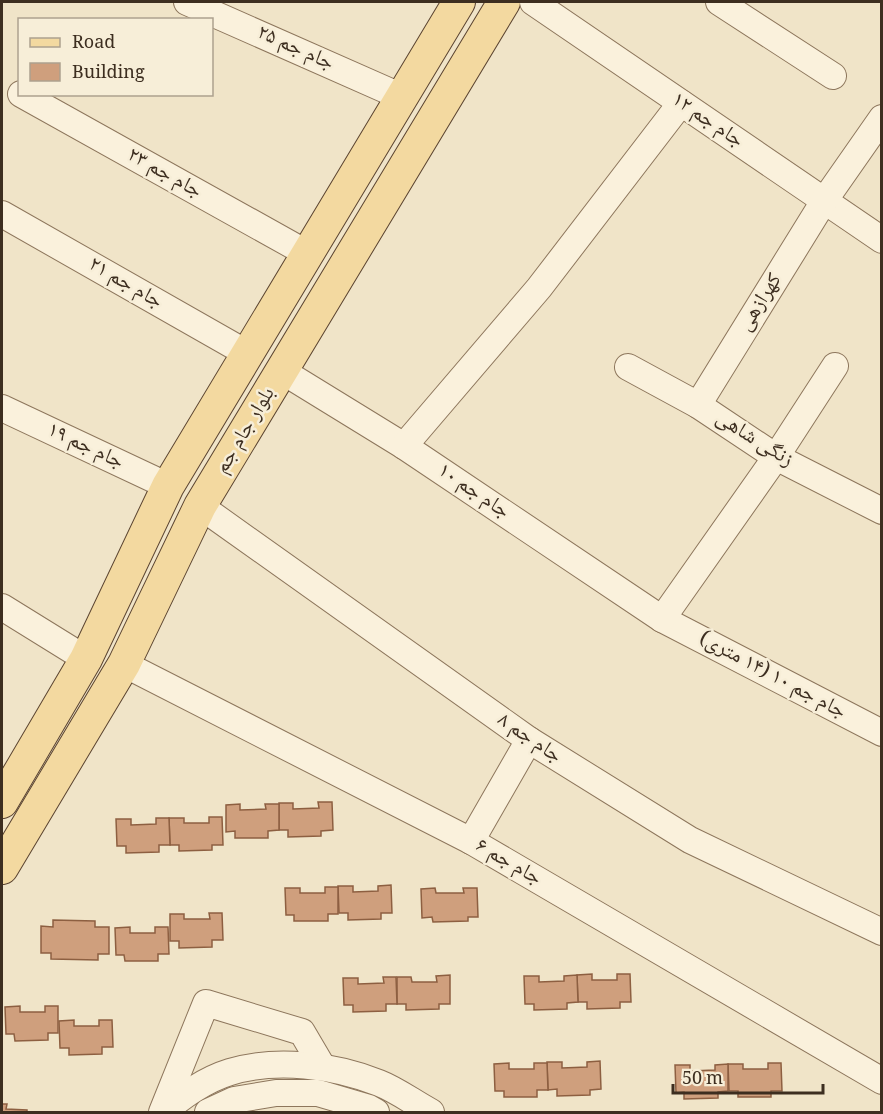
<svg xmlns="http://www.w3.org/2000/svg" width="883" height="1114" viewBox="0 0 883 1114" font-family="Georgia,'Noto Naskh Arabic',serif">
	<style>
		.building { fill: #cf9f7d; stroke: #8d5f41; stroke-width: 1.5 }
		.lines { fill: none; stroke-linecap: round; stroke-linejoin: round }
		.minor-casing { stroke: #8d765c; stroke-width: 28 }
		.major-casing { stroke: #5b4430; stroke-width: 34 }
		.minor { stroke: #faf1dc; stroke-width: 26 }
		.major { stroke: #f3d9a0; stroke-width: 32 }
		.labels { text-anchor: middle; dominant-baseline: central; stroke-width: 5; stroke-linejoin: round; paint-order: stroke }
		.street-label { font-size: 21px; fill: #3d2e20; stroke: #f7eed8 }
	</style>
	<rect width="100%" height="100%" fill="#f0e4c8"/>
	<g class="building">
		<path d="M318,802H332L333,830L321,831V836L288,837V830H279V803H293V809L319,808Z"/>
		<path d="M240,804V810L266,809L265,804H279V830L268,831V838H235V831L226,832V805Z"/>
		<path d="M209,817H222L223,845H212V850L179,851V845H170L169,818H184V823H209Z"/>
		<path d="M156,818H169L170,845H159V852L126,853V846H117L116,819H131V825L156,824Z"/>
		<path d="M391,885L392,913H381V919L348,920V913H339L338,886H353V892L378,891V886Z"/>
		<path d="M325,887H338V914H328V921H294V915H286L285,888H300V893H325Z"/>
		<path d="M435,888L436,893H464L463,888H477L478,917H468V921L433,922L432,917L422,918L421,889Z"/>
		<path d="M209,913H222L223,940H212V947L179,948V941H170V914H184V919H210Z"/>
		<path d="M53,920L95,921V927H109V954H98V960L51,959V953H41V926L53,927Z"/>
		<path d="M130,927V933H155V927H168L169,954H158V961H125L124,955H116L115,928Z"/>
		<path d="M592,974V980H617V974H630L631,1002H620V1008L587,1009V1002H578L577,975Z"/>
		<path d="M450,975V1004H439V1009L406,1010V1004H397V977H411L412,982H437L436,976Z"/>
		<path d="M577,975L578,1002L567,1003V1009L534,1010V1004H525L524,976H539V982L564,981V976Z"/>
		<path d="M383,977H396L397,1004H386V1011L353,1012V1005H344L343,978H358V984L384,983Z"/>
		<path d="M20,1006V1012H45V1006H58V1033H48V1040L15,1041L14,1034H6L5,1007Z"/>
		<path d="M74,1020V1026H99V1020H112L113,1047H102V1054L69,1055V1048H60L59,1021Z"/>
		<path d="M600,1061L601,1089L590,1090V1095L557,1096V1089L548,1090L547,1062H562V1068L587,1067V1062Z"/>
		<path d="M509,1063V1069H534V1063H547L548,1090H537V1097H504V1091H495L494,1064Z"/>
		<path d="M768,1063H781L782,1091H771V1097H738V1091H729L728,1064H743V1069H768Z"/>
		<path d="M728,1064V1091L718,1092V1098L684,1099V1092L676,1093L675,1065H690V1071L715,1070V1065Z"/>
		<path d="M2,1104H7L6,1109L27,1110V1112H2Z"/>
	</g>
	<g class="lines">
		<g class="minor-casing">
			<g id="minor">
				<path d="M187,2L402,97"/>
				<path d="M533,2L882,240"/>
				<path d="M719,2L833,76"/>
				<path d="M21,94L308,254"/>
				<path d="M2,214L248,354"/>
				<path d="M628,367L698,405L776,457L882,511"/>
				<path d="M282,371L404,446L662,619L882,733"/>
				<path d="M698,405L824,201L882,118"/>
				<path d="M2,408L168,486"/>
				<path d="M404,446L539,288L681,103"/>
				<path d="M200,506L529,740L690,840L882,932"/>
				<path d="M2,607L86,659"/>
				<path d="M662,619L776,457L835,366"/>
				<path d="M124,664L471,841L882,1081"/>
				<path d="M471,841L529,740"/>
				<path d="M162,1112L206,1003L302,1032L322,1066"/>
				<path d="M163,1112C183,1096 204,1080 230,1072C276,1058 334,1065 379,1083C397,1090 414,1103 431,1112"/>
				<path d="M208,1112L234,1100L276,1093H318L369,1108L376,1112"/>
			</g>
		</g>
		<g class="major-casing">
			<g id="major">
				<path d="M2,802L86,659L168,486L459,2"/>
				<path d="M2,868L124,664L200,506L504,2"/>
			</g>
		</g>
		<use href="#minor" class="minor"/>
		<use href="#major" class="major"/>
	</g>
	<g class="labels">
		<g class="street-label">
			<text transform="translate(295 49) rotate(24)">جام جم ۲۵</text>
			<text transform="translate(707 121) rotate(34)">جام جم ۱۲</text>
			<text transform="translate(164 174) rotate(29)">جام جم ۲۳</text>
			<text transform="translate(125 284) rotate(30)">جام جم ۲۱</text>
			<text transform="translate(761 303) rotate(-58)">کهرازهی</text>
			<text transform="translate(246 431) rotate(-59)">بلوار جام جم</text>
			<text transform="translate(754 440) rotate(32)">زنگی شاهی</text>
			<text transform="translate(85 447) rotate(25)">جام جم ۱۹</text>
			<text transform="translate(473 492) rotate(34)">جام جم ۱۰</text>
			<text transform="translate(772 676) rotate(28)">جام جم ۱۰ (۱۴ متری)</text>
			<text transform="translate(529 739) rotate(34)">جام جم ۸</text>
			<text transform="translate(508 863) rotate(30)">جام جم ۶</text>
		</g>
	</g>
	<rect width="883" height="1114" fill="none" stroke="#3d2e20" stroke-width="6"/>
	<rect x="18" y="18" width="195" height="78" fill="#f7eed8" stroke="#ada18e" stroke-width="1.5"/>
	<rect x="30" y="38" width="30" height="9" fill="#f3d9a0" stroke="#ada18e" stroke-width="1.5"/>
	<text x="72" y="48" font-size="18" fill="#3d2e20">Road</text>
	<rect x="30" y="63" width="30" height="18" fill="#cf9f7d" stroke="#ada18e" stroke-width="1.5"/>
	<text x="72" y="78" font-size="18" fill="#3d2e20">Building</text>
	<path d="M673 1084v9h150v-9" fill="none" stroke="#3d2e20" stroke-width="3"/>
	<text x="682" y="1084" font-size="18" fill="#3d2e20" stroke="#f7eed8" stroke-width="4.5" paint-order="stroke">50 m</text>
</svg>
